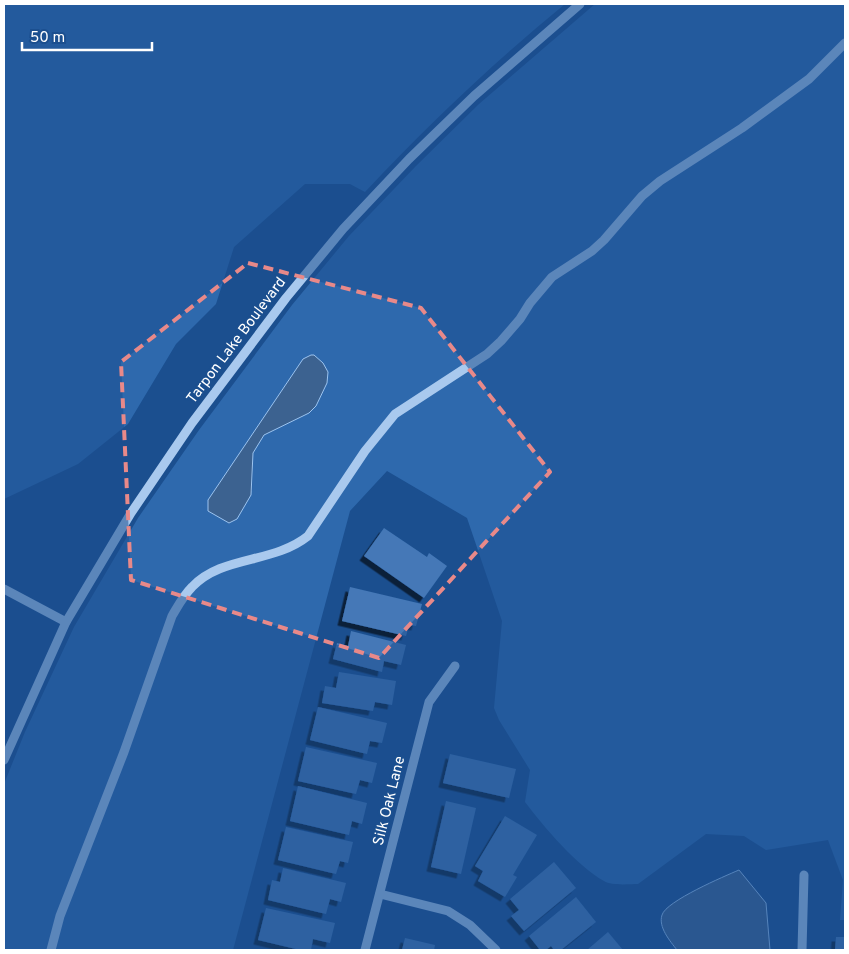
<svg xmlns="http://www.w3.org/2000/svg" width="849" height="954" viewBox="0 0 849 954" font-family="Overpass,sans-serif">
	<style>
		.green { fill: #2e69ad; fill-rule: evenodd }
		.water { fill: #3c6290; stroke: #9cc4f0 }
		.building { fill: #4478b7; filter: url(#shadow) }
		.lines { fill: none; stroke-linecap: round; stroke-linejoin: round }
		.minor { stroke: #a9c9ee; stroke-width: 9 }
		.marked { fill: none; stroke: #e88989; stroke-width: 4; stroke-dasharray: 10 6; stroke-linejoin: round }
		.labels { text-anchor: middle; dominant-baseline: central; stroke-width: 4.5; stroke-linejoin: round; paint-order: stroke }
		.street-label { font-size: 15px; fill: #fff; stroke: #1b4f8f }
	</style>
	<defs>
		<filter id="shadow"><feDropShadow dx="-4.5" dy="4.5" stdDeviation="0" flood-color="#0009"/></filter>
	</defs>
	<rect width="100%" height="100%" fill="#1b4f8f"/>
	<g class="green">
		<path d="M4,4H565C494,62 428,125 365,192L350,184H305L234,247L216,304L176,344L128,424L78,464L4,499Z"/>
		<path d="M595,4H845V920H840L843,880L828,840L766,850L744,836L706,834L638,884C629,884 612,886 604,881C577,866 544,827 525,802L530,770L499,720L494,708L502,621L467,518L387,471L350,511L233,950H4V784L25,732L74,627L138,518L199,430L292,305L349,236L416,166L479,104ZM311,355L309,413L263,435L253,453L252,491L208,500L303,359Z"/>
	</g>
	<g class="water">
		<path d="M311,355H314L323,363L328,372L327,383L316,406L309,413L264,435L253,453L251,495L237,519L229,523L208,511V500L303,359Z"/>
		<path d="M739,870L766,903L770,950H677C670,941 658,927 662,915C666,901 725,876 739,870Z"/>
	</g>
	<g class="building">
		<path d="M384,528L427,557L429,553L447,566L424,598L364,556Z"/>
		<path d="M350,587L422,604L416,626L409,625L406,636L342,621Z"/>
		<path d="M351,631L406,645L401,665L384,661L382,672L333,659L337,643L348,646Z"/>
		<path d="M339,672L396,681L392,705L375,702L373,711L322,703L325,686L336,688Z"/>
		<path d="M318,707L387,723L382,743L370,741L367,754L310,740Z"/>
		<path d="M306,747L377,763L372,783L360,780L356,794L298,781Z"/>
		<path d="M450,754L516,769L509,798L443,783Z"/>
		<path d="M298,786L367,803L362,824L352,821L349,835L290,821Z"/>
		<path d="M446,801L476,808L461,874L431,867Z"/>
		<path d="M505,816L537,835L513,875L517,877L505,897L478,881L483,871L475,866Z"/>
		<path d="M286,827L353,842L348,863L340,861L336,874L278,860Z"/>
		<path d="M554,862L576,888L524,931L511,916L519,910L510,899Z"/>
		<path d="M283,868L346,883L341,902L330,899L326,914L268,900L272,880L280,882Z"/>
		<path d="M576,897L596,922L561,950H554L551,946L546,950H540L529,936Z"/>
		<path d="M266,908L335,923L330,943L313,939L311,950H300L258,940Z"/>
		<path d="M608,932L623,950H587Z"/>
		<path d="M836,937H845V950H835Z"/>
		<path d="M405,938L435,945L434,950H402Z"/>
	</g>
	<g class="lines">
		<g class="minor">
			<path d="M4,589L66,622"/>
			<path d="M4,760L66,622L131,513L192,423L286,298L343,229L409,159L474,96L580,4"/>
			<path d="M380,894L448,911L470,925L496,950"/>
			<path d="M51,950L60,916L124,752L172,616C178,606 183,596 192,587C222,555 273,564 308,536L365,451L395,414L487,354L501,341L520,319L530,303L552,277L592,251L604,240L642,196L660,181L742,128L809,79L845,43"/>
			<path d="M365,950L429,702L455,666"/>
			<path d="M802,950L804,875"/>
		</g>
	</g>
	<path d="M0 0H849V954H0ZM248,263L421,308L550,472L379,658L131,580L121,362Z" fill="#1b4f8f" fill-opacity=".55" fill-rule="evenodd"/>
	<path class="marked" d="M248,263L421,308L550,472L379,658L131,580L121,362Z"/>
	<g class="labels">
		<g class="street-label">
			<text transform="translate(237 341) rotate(-53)">Tarpon Lake Boulevard</text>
			<text transform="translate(390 801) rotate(-76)">Silk Oak Lane</text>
		</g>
	</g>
	<rect width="849" height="954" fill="none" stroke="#ffffff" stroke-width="10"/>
	<path d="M22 42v8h130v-8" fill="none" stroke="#ffffff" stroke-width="2.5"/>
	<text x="30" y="42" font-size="15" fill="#ffffff" stroke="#1b4f8f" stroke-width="4" paint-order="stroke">50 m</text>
</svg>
